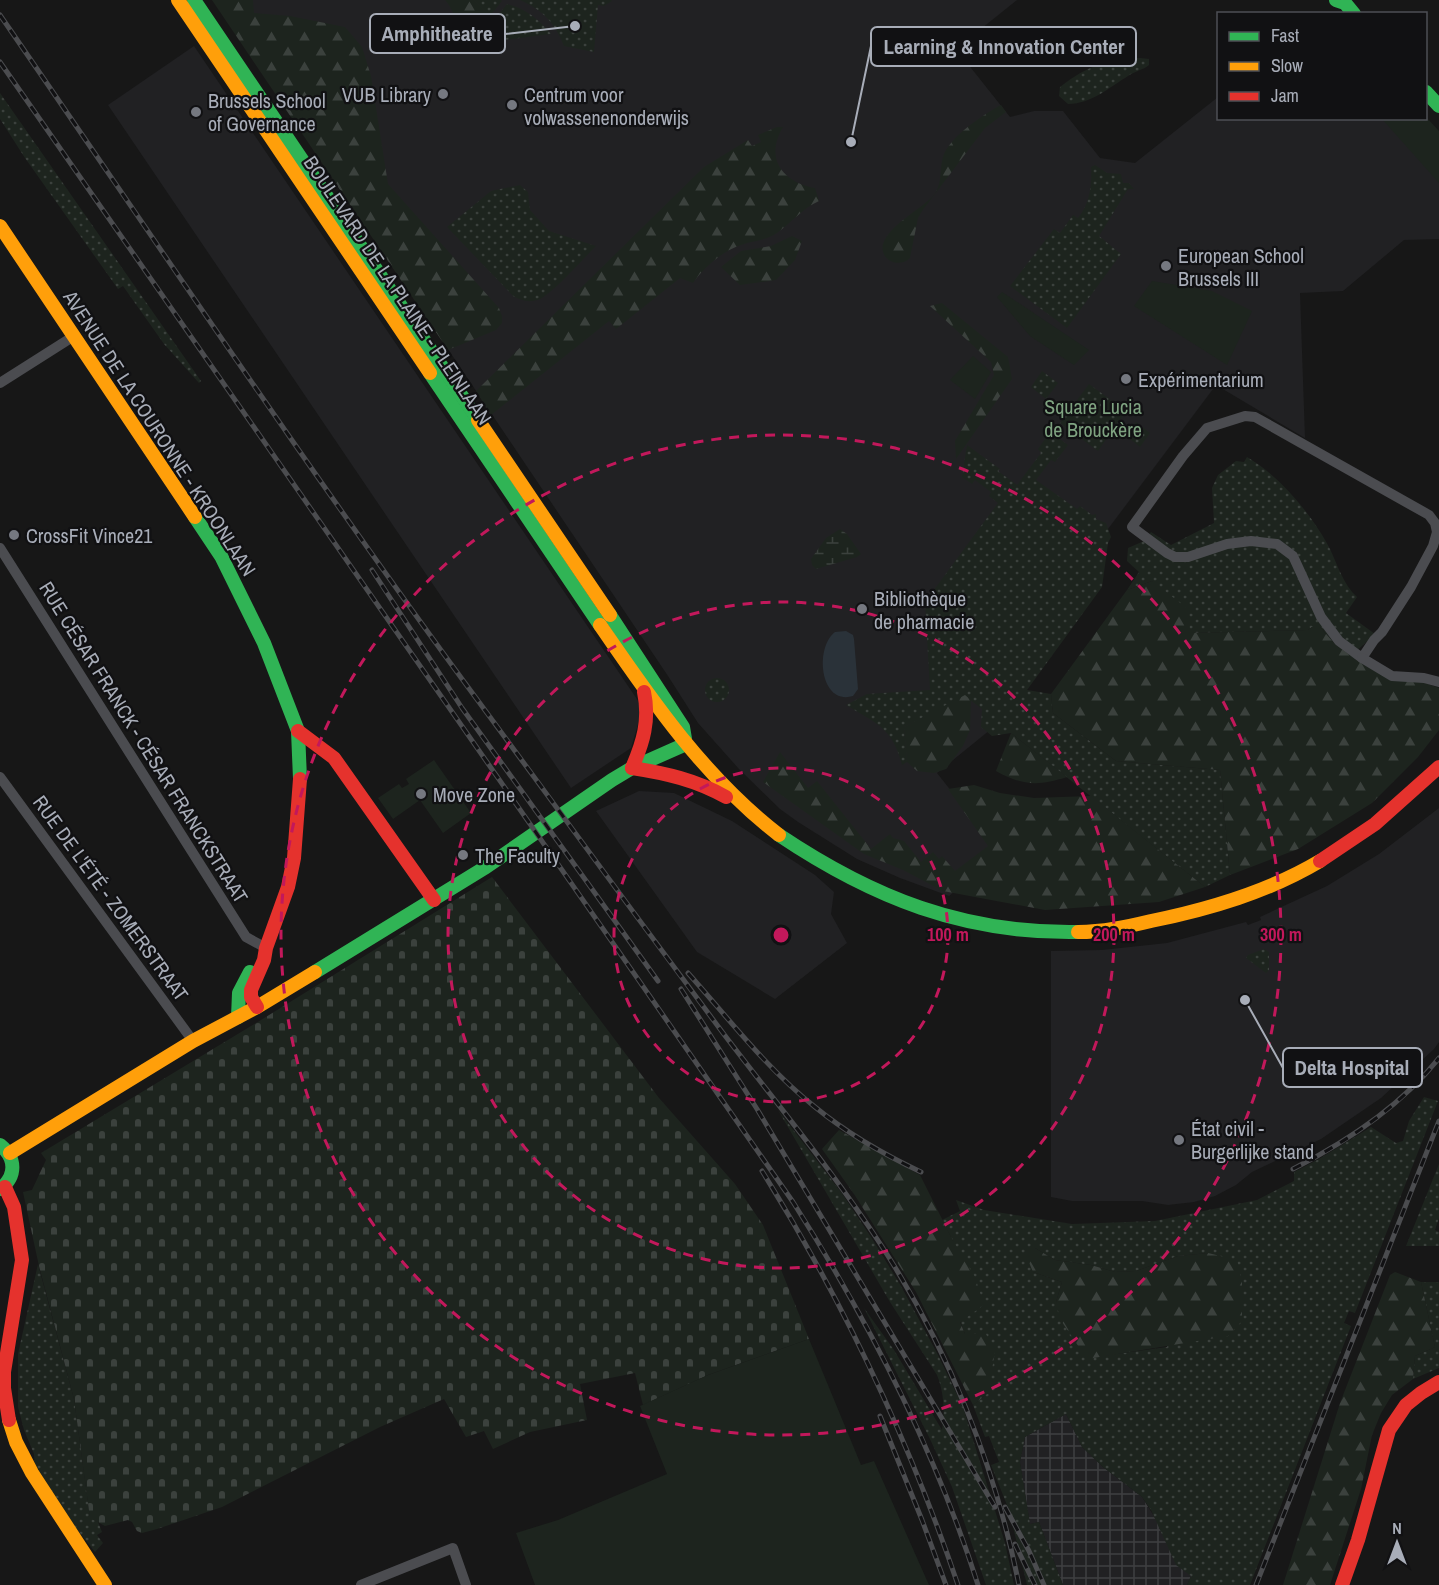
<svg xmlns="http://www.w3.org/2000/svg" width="1439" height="1585" viewBox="0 0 1439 1585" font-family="'Archivo Narrow',sans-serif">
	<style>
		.built { fill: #212123 }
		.industrial { fill: url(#industrial-grid) }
		.grass { fill: url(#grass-dots); fill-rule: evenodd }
		.forest { fill: url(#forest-firs) }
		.wetland { fill: url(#wetland-marsh) }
		.cemetery { fill: url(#cemetery-stones) }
		.garden { fill: #1d241e }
		.water { fill: #2a3239 }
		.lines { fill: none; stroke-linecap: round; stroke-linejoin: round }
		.street { stroke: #4b4c50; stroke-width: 10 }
		.fast { stroke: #30b455; stroke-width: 14 }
		.slow { stroke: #ff9f0a; stroke-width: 14 }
		.jam { stroke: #e5322d; stroke-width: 14 }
		.rail-casing { stroke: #4b4c4f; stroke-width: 5 }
		.rail { stroke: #111113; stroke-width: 3; stroke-dasharray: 9; stroke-linecap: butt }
		.ring { fill: none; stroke: #c2185b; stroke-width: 3; stroke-dasharray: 10 8 }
		.poi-dot { fill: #757880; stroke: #111113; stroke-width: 2 }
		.labels { text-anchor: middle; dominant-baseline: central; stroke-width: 4.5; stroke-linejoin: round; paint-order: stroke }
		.poi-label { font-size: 20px; fill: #a8adb8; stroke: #111113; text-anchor: start }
		.street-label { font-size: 20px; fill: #a8adb8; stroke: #111113 }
		.park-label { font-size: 20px; fill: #7fa381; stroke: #111113 }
		.centre { fill: #c2185b; stroke: #111113; stroke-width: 3 }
		.ring-label { font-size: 18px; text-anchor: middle; font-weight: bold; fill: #c2185b; stroke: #111113; stroke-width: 4.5; stroke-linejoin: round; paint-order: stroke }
		.leader { fill: none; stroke: #a8adb8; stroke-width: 2 }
		.callout-dot { fill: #a8adb8; stroke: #111113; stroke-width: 2 }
		.callout { fill: #111113; stroke: #a8adb8; stroke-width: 2 }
		.callout-label { font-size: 21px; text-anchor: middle; font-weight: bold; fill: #a8adb8 }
	</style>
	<defs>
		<pattern id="industrial-grid" width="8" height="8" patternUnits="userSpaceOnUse" patternTransform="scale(1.5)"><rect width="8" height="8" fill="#212123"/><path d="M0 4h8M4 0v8" fill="none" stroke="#3e3f41"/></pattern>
		<pattern id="grass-dots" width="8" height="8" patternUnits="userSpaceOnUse" patternTransform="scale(1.5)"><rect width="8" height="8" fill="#1d241e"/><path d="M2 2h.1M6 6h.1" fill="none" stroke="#3b413d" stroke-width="1.8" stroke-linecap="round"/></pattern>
		<pattern id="forest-firs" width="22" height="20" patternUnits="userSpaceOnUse" patternTransform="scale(1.5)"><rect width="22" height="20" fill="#1d241e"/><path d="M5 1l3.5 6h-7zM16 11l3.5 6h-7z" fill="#3b413d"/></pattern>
		<pattern id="wetland-marsh" width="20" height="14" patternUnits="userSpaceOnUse" patternTransform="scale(1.5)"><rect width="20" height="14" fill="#1d241e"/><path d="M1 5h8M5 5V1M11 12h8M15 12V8" fill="none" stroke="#3b413d"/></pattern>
		<pattern id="cemetery-stones" width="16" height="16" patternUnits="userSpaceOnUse" patternTransform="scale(1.5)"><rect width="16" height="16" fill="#1d241e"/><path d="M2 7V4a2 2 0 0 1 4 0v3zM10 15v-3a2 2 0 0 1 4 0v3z" fill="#3b413d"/></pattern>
	</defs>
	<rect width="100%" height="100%" fill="#171717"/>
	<g class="built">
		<path d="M213,0H1017L956,49L1010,117L1034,111H1063L1100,158L1135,163L1218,97V118L1425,119L1439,133V239L1404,240L1343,291L1300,293L1305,438L1216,385L1078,569L1006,717L937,773L1001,854L949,896L900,878L857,859L798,822L780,809L739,769L698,723L668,676Z"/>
		<path d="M194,46L643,708L631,748L571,788L108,105Z"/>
		<path d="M639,791L674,793L732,821L815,875L834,892L831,914L847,943L775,999L697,952L596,811Z"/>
		<path d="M1439,808V1042L1434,1049L1381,1098L1321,1139L1252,1172L1236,1185L1215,1196L1194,1202L1168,1205L1142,1201H1072L1051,1197V951L1102,950L1167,943L1246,922L1248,925L1261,920L1260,917L1327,886L1379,854Z"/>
	</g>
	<path class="industrial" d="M1066,1414L1082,1447L1103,1467L1142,1497L1191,1576L1187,1585H1063L1039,1522L1030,1524L1020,1462L1025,1437Z"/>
	<g class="grass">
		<path d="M474,0H501L502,1L490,16Z"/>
		<path d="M520,0H611L612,1L604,6L598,5L594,52L564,46C555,23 543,10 520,0Z"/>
		<path d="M507,4C525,8 540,20 551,34L471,44L470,38L489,27Z"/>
		<path d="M1140,58L1149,59V65C1143,70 1135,71 1128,76C1110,87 1091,104 1068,104L1059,96L1060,87C1090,64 1103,62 1140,58Z"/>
		<path d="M0,93L201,381L199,383L164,344L123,286L118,289L25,158L0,119Z"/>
		<path d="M1095,165L1107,173L1121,174L1123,183H1129L1134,189H1128L1099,236L1121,254L1067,328L1010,286L1054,229L1060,233L1073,215L1078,218C1090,204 1092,184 1091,167Z"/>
		<path d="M520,185L528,192L530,210L549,231L596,246C585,257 552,294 540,299C530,303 522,301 513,296L447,227L491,191Z"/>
		<path d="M1042,371L1058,383L1046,399L1031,387Z"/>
		<path d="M1089,384L1126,411L1098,451L1060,423Z"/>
		<path d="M1136,422L1150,433L1140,447L1126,436Z"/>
		<path d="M1050,432L1068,445L1055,462L1051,460L1036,480L1077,509L1080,506L1092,515L1096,514V519L1106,523L1111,537L1108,543L1102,587L1027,690L1051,694L1053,713L1116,761L1220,770L1230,875L1205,887L1011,733L992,736L981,727L982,709L965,696L904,727L907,762L902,765C892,727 877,724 846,705L867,694L930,690L925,602L998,503L989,496L991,492L975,480L972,484L962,477L967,445L1000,469L998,471L1017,485L1041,453L1038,449Z"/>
		<path d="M1247,457C1280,476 1313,516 1330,549C1338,566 1343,584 1357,597L1346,613L1375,634L1351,656L1334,643L1320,627H1312L1308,630L1190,633L1152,581L1127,590L1139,572L1127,561L1128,548L1144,541L1151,532L1171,545L1214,523L1212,488L1218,475L1236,461L1244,462Z"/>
		<circle cx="717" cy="690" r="12"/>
		<path d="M1264,949L1269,952V970L1266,973L1246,958L1248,955Z"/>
		<path d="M1424,1097L1438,1101L1355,1313L1349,1311L1344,1323L1351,1326L1250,1585H1187L1191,1576L1176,1565L1151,1510L1142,1497L1103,1467L1082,1447L1066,1414L1025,1437L1020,1462L1030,1524L1039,1522L1063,1585H1027L1009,1510L991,1465L999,1462L989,1436L985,1437L973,1405L988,1393L960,1321L953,1241L942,1220L960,1211L956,1200L984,1210L1072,1224L1155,1221L1257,1200L1294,1181V1172L1319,1159L1371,1127L1396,1143L1403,1141L1409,1121ZM1035,1248L1055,1260L1091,1265L1115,1272L1136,1271L1178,1256L1208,1253L1167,1347L1087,1358L1056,1302L1062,1282L1033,1272Z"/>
		<path d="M778,1110L841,1192L871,1237L901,1286L938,1355L963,1407L1005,1543L1014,1585H986L952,1487L930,1439L864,1308L894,1350L942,1430C945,1412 944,1392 937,1375L890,1302Z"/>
		<path d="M1439,1164V1218L1435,1230L1439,1232V1246H1406Z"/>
		<path d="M38,1264L74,1399L90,1517L98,1522L102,1532L97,1535L103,1543L95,1552L68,1518L35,1467L34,1454L24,1430L18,1407V1354Z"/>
		<path d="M1421,1282H1439V1368L1413,1379L1415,1356L1435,1347Z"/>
	</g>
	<g class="forest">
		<path d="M212,0H253L254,13L290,16L345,27L362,47L371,76L388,184L499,308L502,316V323L496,330L448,350Z"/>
		<path d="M445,0H474L490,16L478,27L464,31C453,20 455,11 445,0Z"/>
		<path d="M1001,105L1006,112L985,128L922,211L918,218L910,258C899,269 879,260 883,244C889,225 920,210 933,196C943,185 939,170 943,157C948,138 984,114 1001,105Z"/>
		<path d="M777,127H783C764,159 783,182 815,188L819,201C803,208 791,223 777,233C765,241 754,240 741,245C723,251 704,267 693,283L680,278L616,329L609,321L491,415L476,391L704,167L748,140L752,146L761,142L758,135Z"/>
		<path d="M792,236L802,241L795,260L776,280L740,285L721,267L741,251L771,246Z"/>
		<path d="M942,303L1008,357L1012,379L956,459L955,441L994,375L991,362L930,306Z"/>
		<path d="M1152,581L1188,609L1190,633L1308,630L1312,627H1320L1334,643L1351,656L1439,688V730L1418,757L1372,803L1298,849L1230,875L1220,770L1116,761L1053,713L1051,694L1127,590Z"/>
		<path d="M965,695L971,700L970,730L963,746L946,769L934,773L917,771L907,762L904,727Z"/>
		<path d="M1011,733L1067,777C1038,786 1023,786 996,771Z"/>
		<path d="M780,752L808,788L817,781L871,849L890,834L893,838L904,841L921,862L933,852L939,859L942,856L955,871L988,846L948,789L974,785L1000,793L1034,798L1091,796L1205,887L1159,902L1045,910L943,891L903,870L864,854L763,782Z"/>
		<path d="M839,1130L920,1175L953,1241L975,1277L984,1305L960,1322L965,1334H986L995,1352L988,1393L973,1405L916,1292L854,1194L822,1149Z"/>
		<path d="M1035,1248L1055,1260L1091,1265L1115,1272L1136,1271L1178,1256L1208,1253L1237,1260L1242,1283V1321L1228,1336L1087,1359L1060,1319L1056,1302L1062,1282L1033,1272L1026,1255Z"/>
		<path d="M1395,1272L1421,1282L1435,1347L1415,1356L1413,1379L1392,1395L1381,1413L1372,1435L1361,1489L1330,1585H1283L1340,1403L1390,1275Z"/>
	</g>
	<path class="wetland" d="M840,529L847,534L861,554L857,557L816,569L812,565L811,559L826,538Z"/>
	<path class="cemetery" d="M492,877L659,1098L735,1184L763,1225L809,1339L708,1375L643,1405L635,1373L580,1384L587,1420L530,1432L493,1449L484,1431L466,1437L444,1399L380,1427L222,1507L157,1529L142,1533L137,1531L132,1522L128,1520L105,1526L90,1518L74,1399L39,1266L23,1192L32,1190L46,1160L41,1153L261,1020Z"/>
	<g class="garden">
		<path d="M1426,117L1439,131V183L1382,119Z"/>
		<path d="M1152,281L1212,291L1252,311L1227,365L1134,306Z"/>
		<path d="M1002,292L1089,350L1074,365L1030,336L997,297Z"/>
		<path d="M973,356L991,372L975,399L950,380Z"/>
		<path d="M434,760L471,813L443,833L420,800L393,819L378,798L399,784L402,788L409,784L406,779Z"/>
		<path d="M809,1339L861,1465L874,1461L929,1585H535L516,1533L558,1520L667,1474L640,1406L708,1375Z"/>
	</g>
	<path class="water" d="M846,631L853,635L854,639L858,689L853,696C820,706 814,648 835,632Z"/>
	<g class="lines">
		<g class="street">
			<path d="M0,383L74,336"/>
			<path d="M1245,416L1255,417L1429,515L1435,523L1437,532L1433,546L1411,587L1382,632L1374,640L1362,658L1339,641L1321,617L1293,556L1277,544L1251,541L1227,544L1188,557H1175L1167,553L1132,527L1183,456L1207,428Z"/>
			<path d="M0,548L246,937L266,948"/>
			<path d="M1362,658L1392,676L1424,678L1439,682"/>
			<path d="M0,777L193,1041"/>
			<path d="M361,1585L453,1548L466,1585"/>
		</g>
		<g class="fast">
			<path d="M194,0L478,420"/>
			<path d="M1336,0L1345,3L1354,14"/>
			<path d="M1426,92L1439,106"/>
			<path d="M430,373L600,625"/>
			<path d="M195,517L221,556L264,643L298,731L300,779"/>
			<path d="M610,615L683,727L685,739"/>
			<path d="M779,835C873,898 964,934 1078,932"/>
			<path d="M315,972L486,867L612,780L632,768L686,744"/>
			<path d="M238,1017L239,993L250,972"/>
			<path d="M0,1145C16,1158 17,1176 0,1189"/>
		</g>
		<g class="slow">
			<path d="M178,0L430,373"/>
			<path d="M0,226L195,517"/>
			<path d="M478,420L610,615"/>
			<path d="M600,625C652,701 705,778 779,835"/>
			<path d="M1078,932C1103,932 1126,927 1151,921C1210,909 1268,892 1320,861"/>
			<path d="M10,1153L193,1041L257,1007L315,972"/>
			<path d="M9,1420L16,1442L32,1473L105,1585"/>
		</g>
		<g class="jam">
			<path d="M298,731L334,758L434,900"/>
			<path d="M632,768C665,773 696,780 726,797"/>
			<path d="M632,768C643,743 650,720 644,692"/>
			<path d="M1320,861L1375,824L1439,767"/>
			<path d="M257,1007L251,997V990L264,960L266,948L288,887L294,858L300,779"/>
			<path d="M5,1187L14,1207L22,1260L4,1372V1388L9,1420"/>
			<path d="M1342,1585L1358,1540L1389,1430L1406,1405L1421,1393L1439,1382"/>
		</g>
		<g class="rail-casing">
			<g id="rail">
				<path d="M0,15C157,243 311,474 476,698C558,809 640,922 723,1033C776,1103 833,1171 881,1245C948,1348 995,1465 1019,1585"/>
				<path d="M0,62L793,1202C869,1322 935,1449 978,1585"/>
				<path d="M372,570L462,708L658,981"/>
				<path d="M688,973C729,1019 767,1069 815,1107C848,1134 883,1154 921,1172"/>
				<path d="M681,989L757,1109L995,1507"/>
				<path d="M1293,1169C1348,1141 1401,1106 1439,1058"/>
				<path d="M762,1171C843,1301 909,1440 958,1585"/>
				<path d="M880,1416L922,1520L946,1585"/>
				<path d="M1005,1507L1029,1551L1044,1585"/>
				<path d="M1015,1544L1035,1585"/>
				<path d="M1256,1585L1439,1121"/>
			</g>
		</g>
		<use href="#rail" class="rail"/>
	</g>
	<g class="ring">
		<circle cx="781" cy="935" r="167"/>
		<circle cx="781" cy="935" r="333"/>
		<circle cx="781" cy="935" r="500"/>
	</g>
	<g class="poi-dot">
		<circle cx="443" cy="94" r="6"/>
		<circle cx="512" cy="105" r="6"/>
		<circle cx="196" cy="112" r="6"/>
		<circle cx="1166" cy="266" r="6"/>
		<circle cx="1126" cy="379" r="6"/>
		<circle cx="14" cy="535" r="6"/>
		<circle cx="862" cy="609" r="6"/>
		<circle cx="421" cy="794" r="6"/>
		<circle cx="463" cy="855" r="6"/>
		<circle cx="1179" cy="1140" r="6"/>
	</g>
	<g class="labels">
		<g class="poi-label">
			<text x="431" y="94" text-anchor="end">VUB Library</text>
			<text x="524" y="94">Centrum voor<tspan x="524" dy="23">volwassenenonderwijs</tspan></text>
			<text x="208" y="100">Brussels School<tspan x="208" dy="23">of Governance</tspan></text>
			<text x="1178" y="255">European School<tspan x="1178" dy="23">Brussels III</tspan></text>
			<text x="1138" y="379">Expérimentarium</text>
			<text x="26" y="535">CrossFit Vince21</text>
			<text x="874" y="598">Bibliothèque<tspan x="874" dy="23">de pharmacie</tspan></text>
			<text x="433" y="794">Move Zone</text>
			<text x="475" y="855">The Faculty</text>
			<text x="1191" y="1128">État civil -<tspan x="1191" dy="23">Burgerlijke stand</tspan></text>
		</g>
		<g class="street-label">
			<text transform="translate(398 290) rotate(56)">BOULEVARD DE LA PLAINE - PLEINLAAN</text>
			<text transform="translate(160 433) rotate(57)">AVENUE DE LA COURONNE - KROONLAAN</text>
			<text transform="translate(144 742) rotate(58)">RUE CÉSAR FRANCK - CÉSAR FRANCKSTRAAT</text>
			<text transform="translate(111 898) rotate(54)">RUE DE L'ÉTÉ - ZOMERSTRAAT</text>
		</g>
		<g class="park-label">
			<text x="1093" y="406">Square Lucia<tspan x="1093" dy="23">de Brouckère</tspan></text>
		</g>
	</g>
	<circle cx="781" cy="935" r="9" class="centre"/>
	<g class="ring-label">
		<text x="948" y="941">100 m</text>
		<text x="1114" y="941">200 m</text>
		<text x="1281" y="941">300 m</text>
	</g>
	<path class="leader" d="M575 26L505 34M851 142L871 46M1245 1000L1283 1068"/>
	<g class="callout-dot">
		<circle cx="575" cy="26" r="6"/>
		<circle cx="851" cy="142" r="6"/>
		<circle cx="1245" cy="1000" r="6"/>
	</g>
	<g class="callout">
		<rect x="370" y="14" width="135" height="39" rx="6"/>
		<rect x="871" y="27" width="265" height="39" rx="6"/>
		<rect x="1283" y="1048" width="139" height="39" rx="6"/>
	</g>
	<g class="callout-label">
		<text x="437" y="41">Amphitheatre</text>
		<text x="1004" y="54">Learning &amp; Innovation Center</text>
		<text x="1352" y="1075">Delta Hospital</text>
	</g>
	<rect x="1217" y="12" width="210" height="108" fill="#111113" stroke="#4d4f55" stroke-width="1.5"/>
	<rect x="1229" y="32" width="30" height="9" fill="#30b455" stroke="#4d4f55" stroke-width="1.5"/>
	<text x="1271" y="42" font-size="18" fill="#a8adb8">Fast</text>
	<rect x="1229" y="62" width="30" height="9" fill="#ff9f0a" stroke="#4d4f55" stroke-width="1.5"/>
	<text x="1271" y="72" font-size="18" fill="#a8adb8">Slow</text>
	<rect x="1229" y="92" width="30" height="9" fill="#e5322d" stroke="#4d4f55" stroke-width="1.5"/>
	<text x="1271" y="102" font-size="18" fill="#a8adb8">Jam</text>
	<g transform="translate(1397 1543)" stroke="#111113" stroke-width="4.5" paint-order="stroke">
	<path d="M0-4.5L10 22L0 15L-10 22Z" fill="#a8adb8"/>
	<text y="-9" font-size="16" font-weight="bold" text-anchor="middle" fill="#a8adb8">N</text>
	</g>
</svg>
